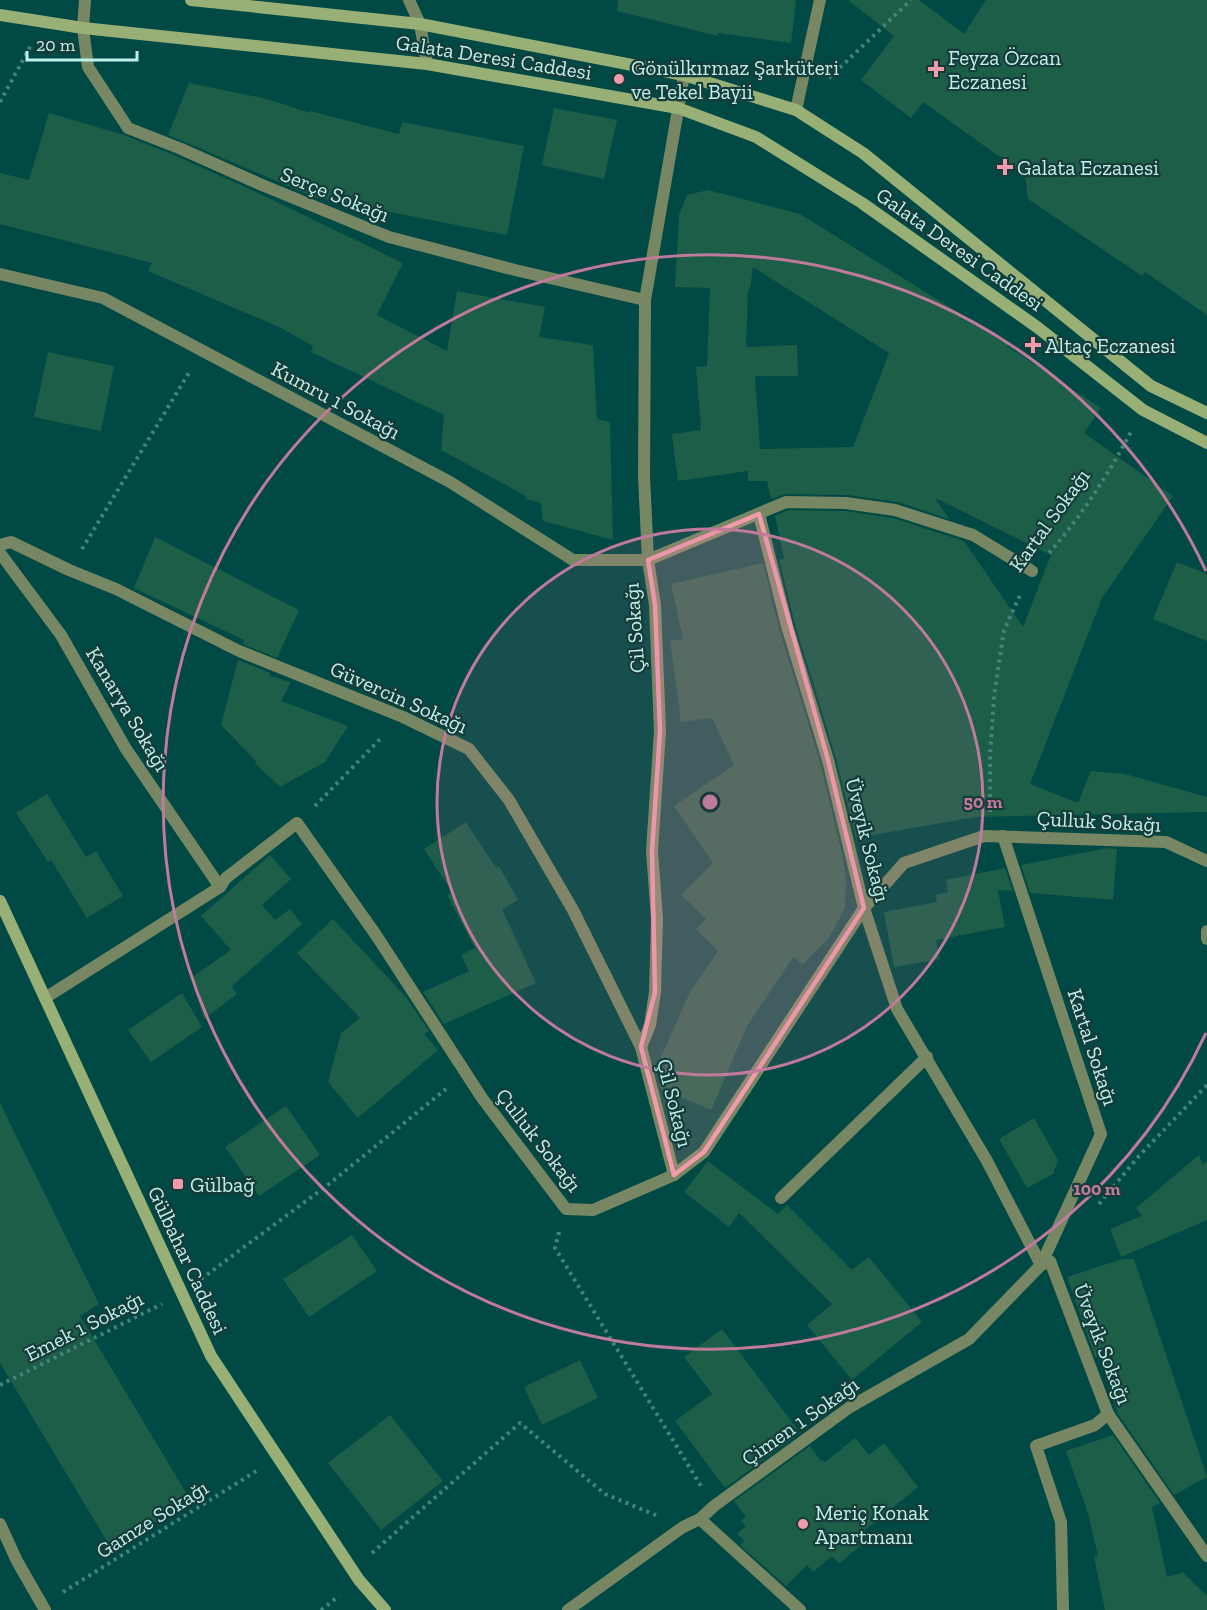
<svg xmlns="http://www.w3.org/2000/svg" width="1207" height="1610" viewBox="0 0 1207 1610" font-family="'Zilla Slab',serif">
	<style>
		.building { fill: #1d5e48; fill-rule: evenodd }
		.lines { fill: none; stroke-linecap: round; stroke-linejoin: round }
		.path { stroke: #43847f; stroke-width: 4; stroke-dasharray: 3 4.5; stroke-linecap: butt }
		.street { stroke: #788763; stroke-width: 12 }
		.secondary { stroke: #98b075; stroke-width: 12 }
		.marked { fill: #f39aac; fill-opacity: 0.2; stroke: #f39aac; stroke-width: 4.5; stroke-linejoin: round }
		.ring { fill: none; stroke: #c07a9c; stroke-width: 3 }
		.poi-dot { fill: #f39aac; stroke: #163b38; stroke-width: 2 }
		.labels { text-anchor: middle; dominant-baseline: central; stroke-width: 4.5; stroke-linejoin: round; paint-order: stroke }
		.street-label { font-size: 21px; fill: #bef1eb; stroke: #163b38 }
		.poi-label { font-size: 21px; fill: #bef1eb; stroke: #163b38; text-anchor: start }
		.centre { fill: #c07a9c; stroke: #163b38; stroke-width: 3 }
		.ring-label { font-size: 18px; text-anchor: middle; font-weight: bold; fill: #c07a9c; stroke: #163b38; stroke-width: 4.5; stroke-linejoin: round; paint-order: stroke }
	</style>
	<rect width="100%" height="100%" fill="#004944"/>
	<g class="building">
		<path d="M618,0H796L791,43L718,33V36L617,11Z"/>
		<path d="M848,0H919L964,34L986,0H1207V315L1145,272L1142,276L1028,199L1025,175L923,102L911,118L861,80L894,36Z"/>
		<path d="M189,83L267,99L310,113V111L399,134L402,122L524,146L507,235L314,197L168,135Z"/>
		<path d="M554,108L617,120L604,179L542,165Z"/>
		<path d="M49,113L124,135L176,156L254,191L403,263L377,315L447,351L457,291L545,307L539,337L593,345L597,419L610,422L613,540L543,521L541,503L526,499V496L441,450L444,415L311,352L313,346L279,327L148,271L152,263L0,224V173L29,180Z"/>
		<path d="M708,190L800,214L1009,344L1007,346L1101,408L1084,433L1173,496L1102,598L1030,784L1078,803L1091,771L1125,774L1207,797V812L975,817L856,838L836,758L795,624L779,560L784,559L775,516L788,510L845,511L893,518L964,541L1023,627L1051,555L935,498L949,519L898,502L847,495L786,494L771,499L767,481H748V471L678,481L672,434L701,430L696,367L707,366L710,288L675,287L679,215L687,195ZM753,267L889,353L853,447L760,449L755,376H798L797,345L746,347L748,289H750Z"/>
		<path d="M48,352L114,366L101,431L34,417Z"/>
		<path d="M155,537L299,610L277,658L243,644L244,640L134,588Z"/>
		<path d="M1177,562L1207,574V641L1153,619Z"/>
		<path d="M763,563L779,628L820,762L843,858L846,879L845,908L829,938L802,965L794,956L747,1026L711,1110L660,1088L659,1082L667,1062L660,1059L690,992L718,951L696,929L706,919L681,895L713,863L674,806L734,765L712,718L681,722L670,641L683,639L671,584Z"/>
		<path d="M238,660L270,673L269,676L291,682L281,701L348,726L325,762L280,787L255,763L256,761L221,725Z"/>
		<path d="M47,794L86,857L96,851L123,896L87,918L51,860L48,862L16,813Z"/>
		<path d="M466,822L496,868L499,866L518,900L502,909L536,983L444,1024L423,992L469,971L461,955L475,948L447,895L452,892L424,849Z"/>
		<path d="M1108,848L1117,849L1113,900L1030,893L1021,865Z"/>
		<path d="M270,855L291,879L262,905L275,920L290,909L302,924L232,986L237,994L204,1019L191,978L231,950L201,916Z"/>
		<path d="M1005,868L1013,891L998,890L1005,927L936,940L940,959L894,967L884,912L937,902L935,895L948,892L946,880Z"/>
		<path d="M333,919L406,997L429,1031L424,1034L438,1050L358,1118L328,1082L341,1033L360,1018L297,953Z"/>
		<path d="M182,993L202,1027L151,1062L128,1030Z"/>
		<path d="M0,1103L99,1304L80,1316L191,1501L111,1548L0,1363Z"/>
		<path d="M286,1106L320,1155L259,1196L225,1147Z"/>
		<path d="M1034,1118L1058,1160L1053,1174L1027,1188L999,1139Z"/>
		<path d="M1199,1155L1202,1164L1207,1162V1220L1121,1257L1110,1229L1142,1216L1136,1208Z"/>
		<path d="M708,1161L778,1214L787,1205L852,1270L869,1257L922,1322L852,1380L807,1325L832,1304L739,1213L729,1227L684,1192Z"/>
		<path d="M352,1235L377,1271L309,1317L283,1279Z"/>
		<path d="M1122,1259H1134L1207,1477L1174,1495L1118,1414L1099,1356L1095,1357L1067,1277Z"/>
		<path d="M722,1329L800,1433L725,1488L675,1421L712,1394L684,1357Z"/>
		<path d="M580,1360L598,1398L542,1425L524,1387Z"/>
		<path d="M390,1415L443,1481L381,1530L328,1463Z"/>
		<path d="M1113,1435L1160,1503L1152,1507L1167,1577L1183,1572L1207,1596V1610H1105L1094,1557L1098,1556L1088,1513L1066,1451Z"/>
		<path d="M855,1438L869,1455L884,1443L918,1487L865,1530L870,1537L839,1564L832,1556L813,1572L807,1565L786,1586L740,1545L745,1541L737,1534L746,1526L741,1521L746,1517L734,1501L810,1446L821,1461L823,1460L825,1462Z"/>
	</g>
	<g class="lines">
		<g class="path">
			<path d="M829,78L911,0"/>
			<path d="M0,102L31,45"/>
			<path d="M82,549L190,371"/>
			<path d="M1049,553C1081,517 1109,473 1132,430"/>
			<path d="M315,806L383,736"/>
			<path d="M990,812V756L994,696L1004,630L1021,593"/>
			<path d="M1099,1204L1139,1156L1207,1085"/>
			<path d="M559,1232L555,1248L701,1486"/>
			<path d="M201,1279L329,1184L446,1089"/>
			<path d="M0,1385L162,1304"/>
			<path d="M372,1553L520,1423L605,1494L658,1516"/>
			<path d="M63,1592L258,1470"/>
			<path d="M321,1610L339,1596"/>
		</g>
		<g class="street">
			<path d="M85,0L83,28L88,67L128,128L179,148L262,185L389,237L515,270L645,300"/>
			<path d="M409,0L420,24L427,64"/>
			<path d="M796,110L820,0"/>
			<path d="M0,274L103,298L450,482L573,560H648L786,502L846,503L895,510L973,535L1032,571"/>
			<path d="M759,514L787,626L828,760L864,908L897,1009L987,1161L1041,1265"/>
			<path d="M0,545L11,542L69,570L116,589L239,651L403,717L469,749L509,800L573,910L641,1047"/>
			<path d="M0,553L61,635L126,749L220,887"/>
			<path d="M1003,836L1101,1134L1041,1265"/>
			<path d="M1207,931V939"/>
			<path d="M45,998L220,887L226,878L297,823L376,935L482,1098L566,1209L593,1210L674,1175L704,1152L864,908L904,863L984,836L1166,842L1207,861"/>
			<path d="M674,1175L641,1047L650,1025L655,992L657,919L652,851L660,731L655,605L648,560L644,476L645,300L684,75"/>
			<path d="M781,1198L927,1057"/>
			<path d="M700,1519L800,1610"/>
			<path d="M0,1524L17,1561L45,1610"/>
			<path d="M568,1610L683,1527L700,1519L714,1506L850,1407L969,1339L1041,1265L1050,1261L1108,1414L1207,1556"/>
			<path d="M1063,1610L1061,1522L1036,1446L1095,1425L1108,1414"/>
		</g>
		<g class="secondary">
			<path d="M191,0L420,24L684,75L796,110L863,153L1151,386L1207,413"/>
			<path d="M0,15L83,28L427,64L678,108L756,137L862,203L1037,327L1143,410L1207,443"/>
			<path d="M0,901L211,1356L359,1580L385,1610"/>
		</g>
	</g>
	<path class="marked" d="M759,514L828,760L864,908L704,1152L674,1175L641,1047L655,992L652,851L660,731L655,605L648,560Z"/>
	<circle cx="710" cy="802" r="273" fill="#c07a9c" fill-opacity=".12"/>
	<g class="ring">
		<circle cx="710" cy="802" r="273"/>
		<path d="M1206 1033A547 547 0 1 1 1206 571"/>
	</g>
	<g class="poi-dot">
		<path d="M933 60h6v6h6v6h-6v6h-6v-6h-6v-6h6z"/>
		<circle cx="619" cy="79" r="6"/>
		<path d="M1002 158h6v6h6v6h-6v6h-6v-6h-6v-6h6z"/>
		<path d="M1030 336h6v6h6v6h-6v6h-6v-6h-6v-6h6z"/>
		<rect x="172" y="1178" width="12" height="12" rx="3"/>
		<circle cx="803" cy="1524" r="6"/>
	</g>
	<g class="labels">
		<g class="street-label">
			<text transform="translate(494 57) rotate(9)">Galata Deresi Caddesi</text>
			<text transform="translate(335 194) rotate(22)">Serçe Sokağı</text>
			<text transform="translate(960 249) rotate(35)">Galata Deresi Caddesi</text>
			<text transform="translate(336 400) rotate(28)">Kumru 1 Sokağı</text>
			<text transform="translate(1049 520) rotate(-54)">Kartal Sokağı</text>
			<text transform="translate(634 628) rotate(-94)">Çil Sokağı</text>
			<text transform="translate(399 697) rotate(24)">Güvercin Sokağı</text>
			<text transform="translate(128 709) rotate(59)">Kanarya Sokağı</text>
			<text transform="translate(1099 821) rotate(3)">Çulluk Sokağı</text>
			<text transform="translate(868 840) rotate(76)">Üveyik Sokağı</text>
			<text transform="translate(1093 1047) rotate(72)">Kartal Sokağı</text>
			<text transform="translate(675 1103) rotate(76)">Çil Sokağı</text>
			<text transform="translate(539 1140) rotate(52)">Çulluk Sokağı</text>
			<text transform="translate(188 1260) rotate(65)">Gülbahar Caddesi</text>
			<text transform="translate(84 1326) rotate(-27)">Emek 1 Sokağı</text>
			<text transform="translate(1103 1344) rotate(69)">Üveyik Sokağı</text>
			<text transform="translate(800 1421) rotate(-35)">Çimen 1 Sokağı</text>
			<text transform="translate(152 1519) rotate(-32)">Gamze Sokağı</text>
		</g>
		<g class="poi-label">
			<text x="948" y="57">Feyza Özcan<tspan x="948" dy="24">Eczanesi</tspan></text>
			<text x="631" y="67">Gönülkırmaz Şarküteri<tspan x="631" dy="24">ve Tekel Bayii</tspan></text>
			<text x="1017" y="167">Galata Eczanesi</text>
			<text x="1045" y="345">Altaç Eczanesi</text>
			<text x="190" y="1184">Gülbağ</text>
			<text x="815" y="1512">Meriç Konak<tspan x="815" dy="24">Apartmanı</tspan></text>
		</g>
	</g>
	<circle cx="710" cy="802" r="9" class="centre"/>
	<g class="ring-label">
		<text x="983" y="808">50 m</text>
		<text x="1097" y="1195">100 m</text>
	</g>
	<path d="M27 51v9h110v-9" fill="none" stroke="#bef1eb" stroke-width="3"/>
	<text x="36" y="51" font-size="18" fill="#bef1eb" stroke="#163b38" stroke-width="4.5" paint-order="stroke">20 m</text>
</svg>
